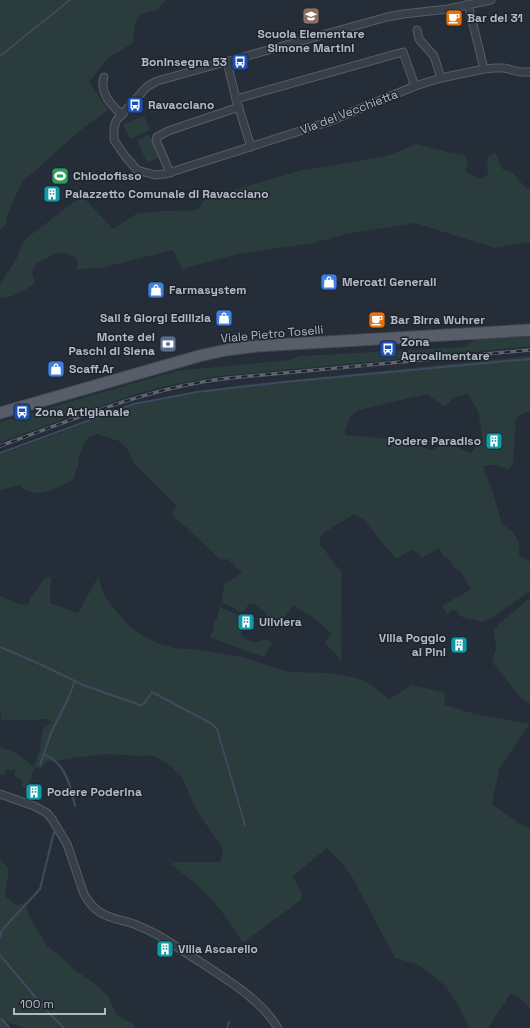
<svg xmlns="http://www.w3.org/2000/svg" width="530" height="1028" viewBox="0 0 530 1028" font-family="'Space Grotesk',sans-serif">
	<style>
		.green { fill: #2b3c3d; fill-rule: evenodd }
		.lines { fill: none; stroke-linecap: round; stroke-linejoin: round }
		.stream { stroke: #3d4a5f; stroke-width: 2 }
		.minor-casing { stroke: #575d67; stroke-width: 9 }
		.primary-casing { stroke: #424852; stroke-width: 13 }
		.minor { stroke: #393f49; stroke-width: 7 }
		.primary { stroke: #575e69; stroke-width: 11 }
		.rail-casing { stroke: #5d6571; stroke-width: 3.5 }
		.rail { stroke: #1e242d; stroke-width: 2; stroke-dasharray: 6; stroke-linecap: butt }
		.labels { text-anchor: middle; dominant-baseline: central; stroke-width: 3; stroke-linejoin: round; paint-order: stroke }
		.poi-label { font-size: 12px; font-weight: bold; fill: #b4bac4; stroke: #1e242d; text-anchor: start }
		.street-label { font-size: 12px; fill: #b4bac4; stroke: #1e242d }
	</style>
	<rect width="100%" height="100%" fill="#252d38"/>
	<g class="green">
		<path d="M0,0H165V1L157,10L141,14L135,23L133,43L108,58L89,82L108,110L83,128L22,182L8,213L6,224L0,230Z"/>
		<path d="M144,116L150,130L130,139L123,124Z"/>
		<path d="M149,135L160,157L147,163L137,140Z"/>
		<path d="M416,144L447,152L465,155L468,164L465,171L481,179L488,174L487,158L495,152L502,169L513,173L526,188L530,190V242L495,248L415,223L346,234L313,243L237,254L182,269L173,250L101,268L76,269L78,263L75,257L65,253L54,254L37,263L32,272L35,284C24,290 13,298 0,298V283L15,262L24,240L82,196L113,229L136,214L160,211L198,210L205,199L302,170L331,166L390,155Z"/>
		<path d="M530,336V346L464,353L218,376L166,386L135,394L0,442V422L176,371L289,360L300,356L465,347L476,339Z"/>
		<path d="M530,356V410L521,415L516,419L513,463L509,469L495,465L483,466L493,493L502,524L513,532L519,542V555L530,562V591L493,617L483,622L462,617L454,609L447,615L442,606L471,589L460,570L454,568L448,558L444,557L439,548L422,558L419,554L411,550L396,559L363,519L354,514L322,534L319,543L342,573L341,626V662L334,652L325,643L331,634C320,621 307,614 293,605L278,626C272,625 266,626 264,620L266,616L265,612L254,604H249L244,611L241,612C234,609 229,605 222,602L224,584L242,573L228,559L221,560L177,519L172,514L177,506L134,463L127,449L119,441L97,434L88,437L79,455L78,466L73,480C63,485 51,492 39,493C33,493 27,490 22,489L21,485L0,490V455L135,405L232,386ZM427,394L445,407L454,397L468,394L478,411L483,440L470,453L460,448L443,445L432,450L395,439L345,435V431L350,417L359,410Z"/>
		<path d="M51,577L50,588V603L78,613L98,577L105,597L126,623L143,636L159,644L174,648L201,650L241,657L290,672L330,673L357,678L365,681L389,699L412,685L444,692L445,705L475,714L530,724L499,769L492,804L519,823L530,828V1008L519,997L511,993L488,1028H469L458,1004L447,988L435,977L417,964L395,958L351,875L338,859L327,848L293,876L302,894L301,900L243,943C231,923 217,904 200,888C191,879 180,872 171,864L177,862H220L223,849L195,808L182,777L167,763L152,755L140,756L103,754L46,762L41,768L34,767L31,779L26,788L21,786L23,781L14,776L15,770H5V775L0,774V747L16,753L34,767L40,749L42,730L52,722L47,719L34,720H1L0,706V596L19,604L29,605L31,597L45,578Z"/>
		<path d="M530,598V703L525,701L521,698L492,662L496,648L494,631L500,623Z"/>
		<path d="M220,607L243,617L237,628L242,631L241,634C245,641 252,642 259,642L263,639L273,642L264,657L244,650L209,637L213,630L214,624L217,618Z"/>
		<path d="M0,859L9,869L5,896L16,906L25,902L30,918L47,946L67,962L73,969L93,982L108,996L116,1014L134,1025L135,1028H26L6,1022L0,1018Z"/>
	</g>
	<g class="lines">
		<g class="stream">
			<path d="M0,56L70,0"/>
			<path d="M0,453L134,404L197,392L284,382L530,359"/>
			<path d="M0,647L42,665L83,685L137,704L141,706L146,701L152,692L154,693L212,724L217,729L245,825"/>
			<path d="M44,754C49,757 55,760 59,765C68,775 72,792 75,806"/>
			<path d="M40,765L51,733L67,701L75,681"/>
			<path d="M0,937L1,936V932L3,929L40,889L53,836L55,831"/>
			<path d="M0,955L46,1010L64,1028"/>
			<path d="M227,1028L229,1022"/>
		</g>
		<g class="minor-casing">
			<g id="minor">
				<path d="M491,0L448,9L403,14L387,17L157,81L148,86L144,90L116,121L114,128V140L125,156L137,170L155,175L165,174L328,122L415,86L441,78L484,69L495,68H504L520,72H530"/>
				<path d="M468,4L484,69"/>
				<path d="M417,30L419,39L434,56L441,78"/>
				<path d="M227,62L236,99L251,147"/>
				<path d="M104,77C99,92 111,105 122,115"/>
				<path d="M236,99L403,52L415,86"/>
				<path d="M170,173L156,140L157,137L168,131L239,107"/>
				<path d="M0,794L34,806L47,813L52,819L67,844L84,894C96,916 109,917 131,923C140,926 148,930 156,934C172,943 187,954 202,963C230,982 260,999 278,1028"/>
				<path d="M0,1023L5,1028"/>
			</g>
		</g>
		<g class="primary-casing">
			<path id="primary" d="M0,413L199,356L226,350L257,346L530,330"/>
		</g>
		<use href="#minor" class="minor"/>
		<use href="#primary" class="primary"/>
		<g class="rail-casing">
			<path id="rail" d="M0,446C75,419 149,387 229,378L530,350"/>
		</g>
		<use href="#rail" class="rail"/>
	</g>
	<defs>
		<g id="school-square" transform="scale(0.9)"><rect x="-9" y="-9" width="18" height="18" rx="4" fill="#8d6e63" stroke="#1e242d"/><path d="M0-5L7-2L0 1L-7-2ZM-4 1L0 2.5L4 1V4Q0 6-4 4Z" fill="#fff"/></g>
		<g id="cafe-square" transform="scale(0.9)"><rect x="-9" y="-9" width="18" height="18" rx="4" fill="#e8710a" stroke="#1e242d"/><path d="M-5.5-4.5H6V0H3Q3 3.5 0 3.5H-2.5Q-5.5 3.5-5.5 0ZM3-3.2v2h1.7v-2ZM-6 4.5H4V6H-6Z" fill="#fff"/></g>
		<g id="bus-square" transform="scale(0.9)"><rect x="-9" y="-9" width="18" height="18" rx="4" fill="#1a4fb4" stroke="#1e242d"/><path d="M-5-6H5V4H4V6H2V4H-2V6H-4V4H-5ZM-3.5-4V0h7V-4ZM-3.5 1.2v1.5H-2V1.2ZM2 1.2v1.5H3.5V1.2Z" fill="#fff"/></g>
		<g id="stadium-square" transform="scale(0.9)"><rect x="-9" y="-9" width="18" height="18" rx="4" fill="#2e9e5b" stroke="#1e242d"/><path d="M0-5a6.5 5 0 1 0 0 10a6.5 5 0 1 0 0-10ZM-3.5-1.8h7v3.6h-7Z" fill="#fff"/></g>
		<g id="building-square" transform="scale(0.9)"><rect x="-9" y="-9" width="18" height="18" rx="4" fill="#0f9aa8" stroke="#1e242d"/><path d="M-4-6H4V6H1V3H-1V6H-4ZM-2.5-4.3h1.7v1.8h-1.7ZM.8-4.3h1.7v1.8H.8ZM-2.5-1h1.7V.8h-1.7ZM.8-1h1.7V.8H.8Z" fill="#fff"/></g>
		<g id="shop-square" transform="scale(0.9)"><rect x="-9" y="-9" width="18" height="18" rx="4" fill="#3f7fe0" stroke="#1e242d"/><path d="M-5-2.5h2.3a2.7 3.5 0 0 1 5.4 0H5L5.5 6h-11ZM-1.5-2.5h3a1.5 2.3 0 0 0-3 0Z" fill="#fff"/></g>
		<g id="bank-square" transform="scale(0.9)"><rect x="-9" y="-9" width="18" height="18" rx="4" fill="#5c6f8a" stroke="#1e242d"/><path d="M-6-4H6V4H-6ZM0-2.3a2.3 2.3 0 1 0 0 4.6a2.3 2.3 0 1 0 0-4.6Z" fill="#fff"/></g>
	</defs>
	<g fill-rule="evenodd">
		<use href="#school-square" x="311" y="16"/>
		<use href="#cafe-square" x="454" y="18"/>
		<use href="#bus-square" x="240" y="62"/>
		<use href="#bus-square" x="135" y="105"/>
		<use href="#stadium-square" x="60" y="176"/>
		<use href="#building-square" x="52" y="194"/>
		<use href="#shop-square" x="329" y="282"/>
		<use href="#shop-square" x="156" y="290"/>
		<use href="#shop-square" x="224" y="318"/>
		<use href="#cafe-square" x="377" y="320"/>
		<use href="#bank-square" x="168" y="344"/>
		<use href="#bus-square" x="388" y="349"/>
		<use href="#shop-square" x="56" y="369"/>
		<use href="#bus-square" x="22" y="412"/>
		<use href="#building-square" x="494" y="441"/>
		<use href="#building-square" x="246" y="622"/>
		<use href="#building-square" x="459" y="645"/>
		<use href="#building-square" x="34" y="792"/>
		<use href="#building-square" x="165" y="949"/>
	</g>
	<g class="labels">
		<g class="poi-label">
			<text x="467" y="18">Bar del 31</text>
			<text x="311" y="34" text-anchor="middle">Scuola Elementare<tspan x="311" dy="14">Simone Martini</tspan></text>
			<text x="227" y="62" text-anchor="end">Boninsegna 53</text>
			<text x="148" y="105">Ravacciano</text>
			<text x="73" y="176">Chiodofisso</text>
			<text x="65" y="194">Palazzetto Comunale di Ravacciano</text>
			<text x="342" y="282">Mercati Generali</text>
			<text x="169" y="290">Farmasystem</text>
			<text x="211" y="318" text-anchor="end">Sali &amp; Giorgi Edilizia</text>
			<text x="390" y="320">Bar Birra Wuhrer</text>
			<text x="155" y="337" text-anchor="end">Monte dei<tspan x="155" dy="14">Paschi di Siena</tspan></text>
			<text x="401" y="342">Zona<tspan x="401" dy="14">Agroalimentare</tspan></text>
			<text x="69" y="369">Scaff.Ar</text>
			<text x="35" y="412">Zona Artigianale</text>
			<text x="481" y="441" text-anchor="end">Podere Paradiso</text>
			<text x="259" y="622">Uliviera</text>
			<text x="446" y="638" text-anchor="end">Villa Poggio<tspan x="446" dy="14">ai Pini</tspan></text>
			<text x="47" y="792">Podere Poderina</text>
			<text x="178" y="949">Villa Ascarello</text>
		</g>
		<g class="street-label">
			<text transform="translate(349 112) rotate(-21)">Via del Vecchietta</text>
			<text transform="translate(272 334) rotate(-5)">Viale Pietro Toselli</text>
		</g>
	</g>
	<path d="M14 1008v6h91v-6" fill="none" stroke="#b4bac4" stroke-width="2"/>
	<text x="20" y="1008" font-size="12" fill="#b4bac4" stroke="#1e242d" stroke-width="3" paint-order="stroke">100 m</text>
</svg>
